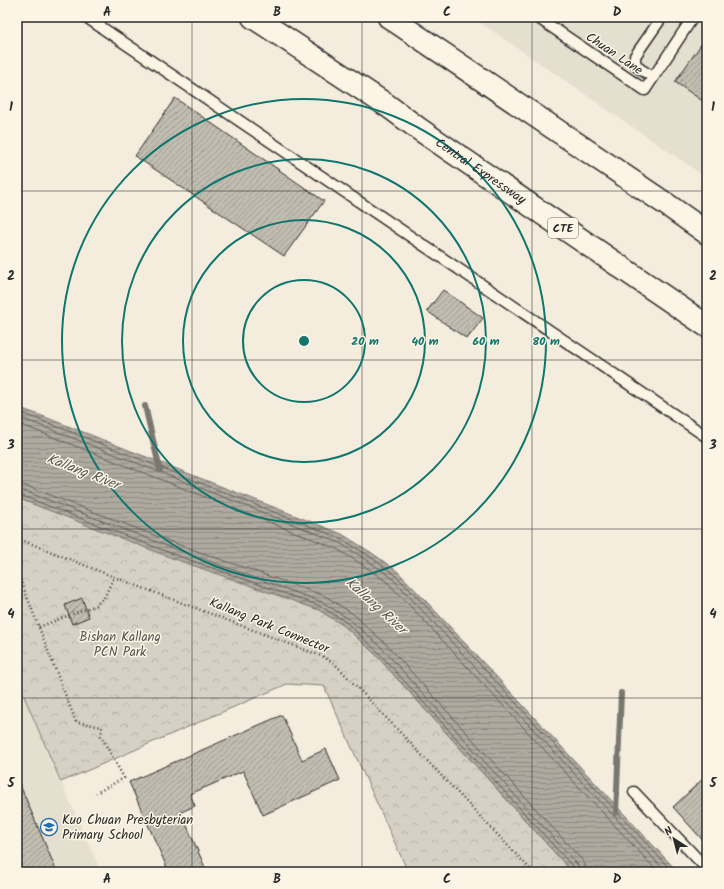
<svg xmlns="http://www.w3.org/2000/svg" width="724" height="889" viewBox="0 0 724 889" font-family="Kalam,sans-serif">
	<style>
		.built { fill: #e5dfd0 }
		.forest { fill: url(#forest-crowns); stroke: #807e78 }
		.water { fill: url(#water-rules); stroke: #7a7771 }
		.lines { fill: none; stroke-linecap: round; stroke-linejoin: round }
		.shore { stroke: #605e5a; stroke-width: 1 }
		.stream { stroke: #7a7771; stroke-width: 6 }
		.building { fill: url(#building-hatch); stroke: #2b2b2b }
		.service-casing { stroke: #2b2b2b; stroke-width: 13 }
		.motorway-casing { stroke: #2b2b2b; stroke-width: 25 }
		.path { stroke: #2b2b2b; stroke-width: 2.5; stroke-dasharray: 1 3; stroke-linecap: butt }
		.service { stroke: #fcf5e5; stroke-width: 10 }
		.motorway { stroke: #fcf5e5; stroke-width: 22 }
		.grid { fill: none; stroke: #2b2b2b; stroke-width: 1; stroke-opacity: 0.55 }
		.ring { fill: none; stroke: #0f766e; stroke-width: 2 }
		.labels { text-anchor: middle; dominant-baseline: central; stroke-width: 3; stroke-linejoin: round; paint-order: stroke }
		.shield { fill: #fcf5e5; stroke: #6a6863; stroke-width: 1 }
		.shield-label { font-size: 12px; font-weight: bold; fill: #2b2b2b }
		.street-label { font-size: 13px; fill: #2b2b2b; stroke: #fcf5e5 }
		.park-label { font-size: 13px; fill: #565451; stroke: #fcf5e5 }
		.poi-label { font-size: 13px; fill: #2b2b2b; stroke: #fcf5e5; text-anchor: start }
		.water-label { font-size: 14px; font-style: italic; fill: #595754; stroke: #fcf5e5 }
		.centre { fill: #0f766e; stroke: #fcf5e5; stroke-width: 2 }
		.ring-label { font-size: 12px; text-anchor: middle; font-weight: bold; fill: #0f766e; stroke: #fcf5e5; stroke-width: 3; stroke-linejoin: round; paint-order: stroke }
		.neatline { fill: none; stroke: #2b2b2b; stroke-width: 1.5 }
		.grid-label { font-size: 13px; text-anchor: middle; font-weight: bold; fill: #2b2b2b }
	</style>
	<defs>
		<pattern id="forest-crowns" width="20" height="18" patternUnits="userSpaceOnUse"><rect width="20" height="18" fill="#d6d1c4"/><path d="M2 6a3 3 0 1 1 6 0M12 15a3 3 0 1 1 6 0" fill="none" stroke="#b8b4a9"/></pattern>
		<pattern id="water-rules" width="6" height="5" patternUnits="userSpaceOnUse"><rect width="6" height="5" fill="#afaaa0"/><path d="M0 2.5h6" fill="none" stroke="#8f8b83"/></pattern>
		<pattern id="building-hatch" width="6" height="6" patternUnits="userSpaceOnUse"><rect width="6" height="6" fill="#c2bdb1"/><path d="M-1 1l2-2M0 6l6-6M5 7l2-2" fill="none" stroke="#9e9a90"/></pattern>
	</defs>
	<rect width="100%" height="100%" fill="#f4edde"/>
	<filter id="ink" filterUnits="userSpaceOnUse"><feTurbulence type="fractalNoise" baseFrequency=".025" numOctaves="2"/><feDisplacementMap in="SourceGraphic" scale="8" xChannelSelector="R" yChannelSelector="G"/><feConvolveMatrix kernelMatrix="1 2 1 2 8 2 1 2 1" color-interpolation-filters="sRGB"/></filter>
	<g filter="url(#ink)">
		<g class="built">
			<path d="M472,17H707V178Z"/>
			<path d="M17,680L61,782L101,872H17Z"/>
		</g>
		<path class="forest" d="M17,498L319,610L344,626L374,653L572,872H408L324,686L287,684L61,782L17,680Z"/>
		<path class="water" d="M17,407L45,417L342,534L372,553L397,571L426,601L678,872H572L374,653L344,626L319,610L172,558L17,498Z"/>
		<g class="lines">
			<g class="shore">
				<path d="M17,411L43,421L340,538L369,556L394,574L423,603L673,872"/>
				<path d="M17,417L42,426L338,542L367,560L391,577L419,607L666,872"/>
				<path d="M17,423L335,548L363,565L387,582L415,611L658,872"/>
				<path d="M17,484L24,485L177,544L325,596L353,614L385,643L582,860L585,865L586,872"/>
				<path d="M17,490H22L175,549L322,602L349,619L381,647L577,864L580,868V872"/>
				<path d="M17,495H20L173,554L320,606L346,622L377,651L574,868L575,872"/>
			</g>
			<g class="stream">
				<path d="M145,406L160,470"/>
				<path d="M616,813L621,693"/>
			</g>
		</g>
		<g class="building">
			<path d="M707,36V104L675,82Z"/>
			<path d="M175,98L324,201L284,256L135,156Z"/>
			<path d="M443,290L483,318L467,339L427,311Z"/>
			<path d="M82,598L89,617L72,624L65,605Z"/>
			<path d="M282,715L302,760L326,749L340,780L263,815L243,771L190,794L195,806L181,812L207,872H169L129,782Z"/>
			<path d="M707,775V845L673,807Z"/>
			<path d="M17,778L57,872H17Z"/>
		</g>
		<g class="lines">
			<g class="service-casing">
				<g id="service">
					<path d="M86,17L707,437"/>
					<path d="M537,17L645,90L693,17"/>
					<path d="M653,77L640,69L635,63V56L662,17"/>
					<path d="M634,792L707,869"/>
				</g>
			</g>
			<g class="motorway-casing">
				<g id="motorway">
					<path id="s1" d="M253,17L388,106L419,129L707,326"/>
					<path d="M389,17L666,204L707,233"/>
				</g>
			</g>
			<g class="path">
				<path d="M17,538L114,577L324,657L337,666L533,872"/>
				<path d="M17,577L20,579L76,722L102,727L101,736L124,778L96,793"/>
				<path d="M39,627L96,605L104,598L114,577"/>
			</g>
			<use href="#service" class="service"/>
			<use href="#motorway" class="motorway"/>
		</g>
	</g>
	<path class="grid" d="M192,17V872M362,17V872M532,17V872M17,191H707M17,360H707M17,529H707M17,698H707"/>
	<g class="ring">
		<circle cx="304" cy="341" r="61"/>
		<circle cx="304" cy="341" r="121"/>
		<circle cx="304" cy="341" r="182"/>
		<circle cx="304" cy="341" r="242"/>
	</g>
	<defs>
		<g id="school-ring" transform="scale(0.9)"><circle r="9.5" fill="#fcf5e5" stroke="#1f6fb2" stroke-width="1.5"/><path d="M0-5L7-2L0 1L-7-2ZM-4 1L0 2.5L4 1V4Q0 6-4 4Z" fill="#1f6fb2"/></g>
	</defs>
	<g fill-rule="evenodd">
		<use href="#school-ring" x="49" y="827"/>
	</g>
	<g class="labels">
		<rect class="shield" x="548" y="218" width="30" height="20" rx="3"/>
		<g class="shield-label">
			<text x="563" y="228">CTE</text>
		</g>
		<g class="street-label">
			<text transform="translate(614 54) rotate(34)">Chuan Lane</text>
			<text stroke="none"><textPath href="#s1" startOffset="275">Central Expressway</textPath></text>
			<text transform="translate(269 626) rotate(22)">Kallang Park Connector</text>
		</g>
		<g class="park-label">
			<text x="120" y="637">Bishan Kallang<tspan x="120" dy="15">PCN Park</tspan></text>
		</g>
		<g class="poi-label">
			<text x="62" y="820">Kuo Chuan Presbyterian<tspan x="62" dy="15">Primary School</tspan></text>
		</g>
		<g class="water-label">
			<text transform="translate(83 472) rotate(21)">Kallang River</text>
			<text transform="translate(376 606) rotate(42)">Kallang River</text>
		</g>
	</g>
	<circle cx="304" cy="341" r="6" class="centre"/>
	<g class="ring-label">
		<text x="365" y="345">20 m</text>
		<text x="425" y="345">40 m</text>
		<text x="486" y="345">60 m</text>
		<text x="546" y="345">80 m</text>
	</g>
	<rect width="724" height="889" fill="none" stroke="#fcf5e5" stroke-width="44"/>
	<g transform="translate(674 839) rotate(324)" stroke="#fcf5e5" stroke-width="3" paint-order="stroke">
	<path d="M0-3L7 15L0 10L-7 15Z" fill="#2b2b2b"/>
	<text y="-6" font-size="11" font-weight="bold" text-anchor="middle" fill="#2b2b2b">N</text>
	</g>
	<rect x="22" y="22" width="680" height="845" class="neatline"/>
	<g class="grid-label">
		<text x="107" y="16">A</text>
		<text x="277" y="16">B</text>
		<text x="447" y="16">C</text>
		<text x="617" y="16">D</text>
		<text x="11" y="111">1</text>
		<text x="713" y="111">1</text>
		<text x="11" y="280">2</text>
		<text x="713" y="280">2</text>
		<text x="11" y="449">3</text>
		<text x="713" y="449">3</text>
		<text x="11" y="618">4</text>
		<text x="713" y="618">4</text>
		<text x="11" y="787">5</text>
		<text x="713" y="787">5</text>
		<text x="107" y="883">A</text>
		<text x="277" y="883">B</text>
		<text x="447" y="883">C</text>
		<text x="617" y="883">D</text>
	</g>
</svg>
